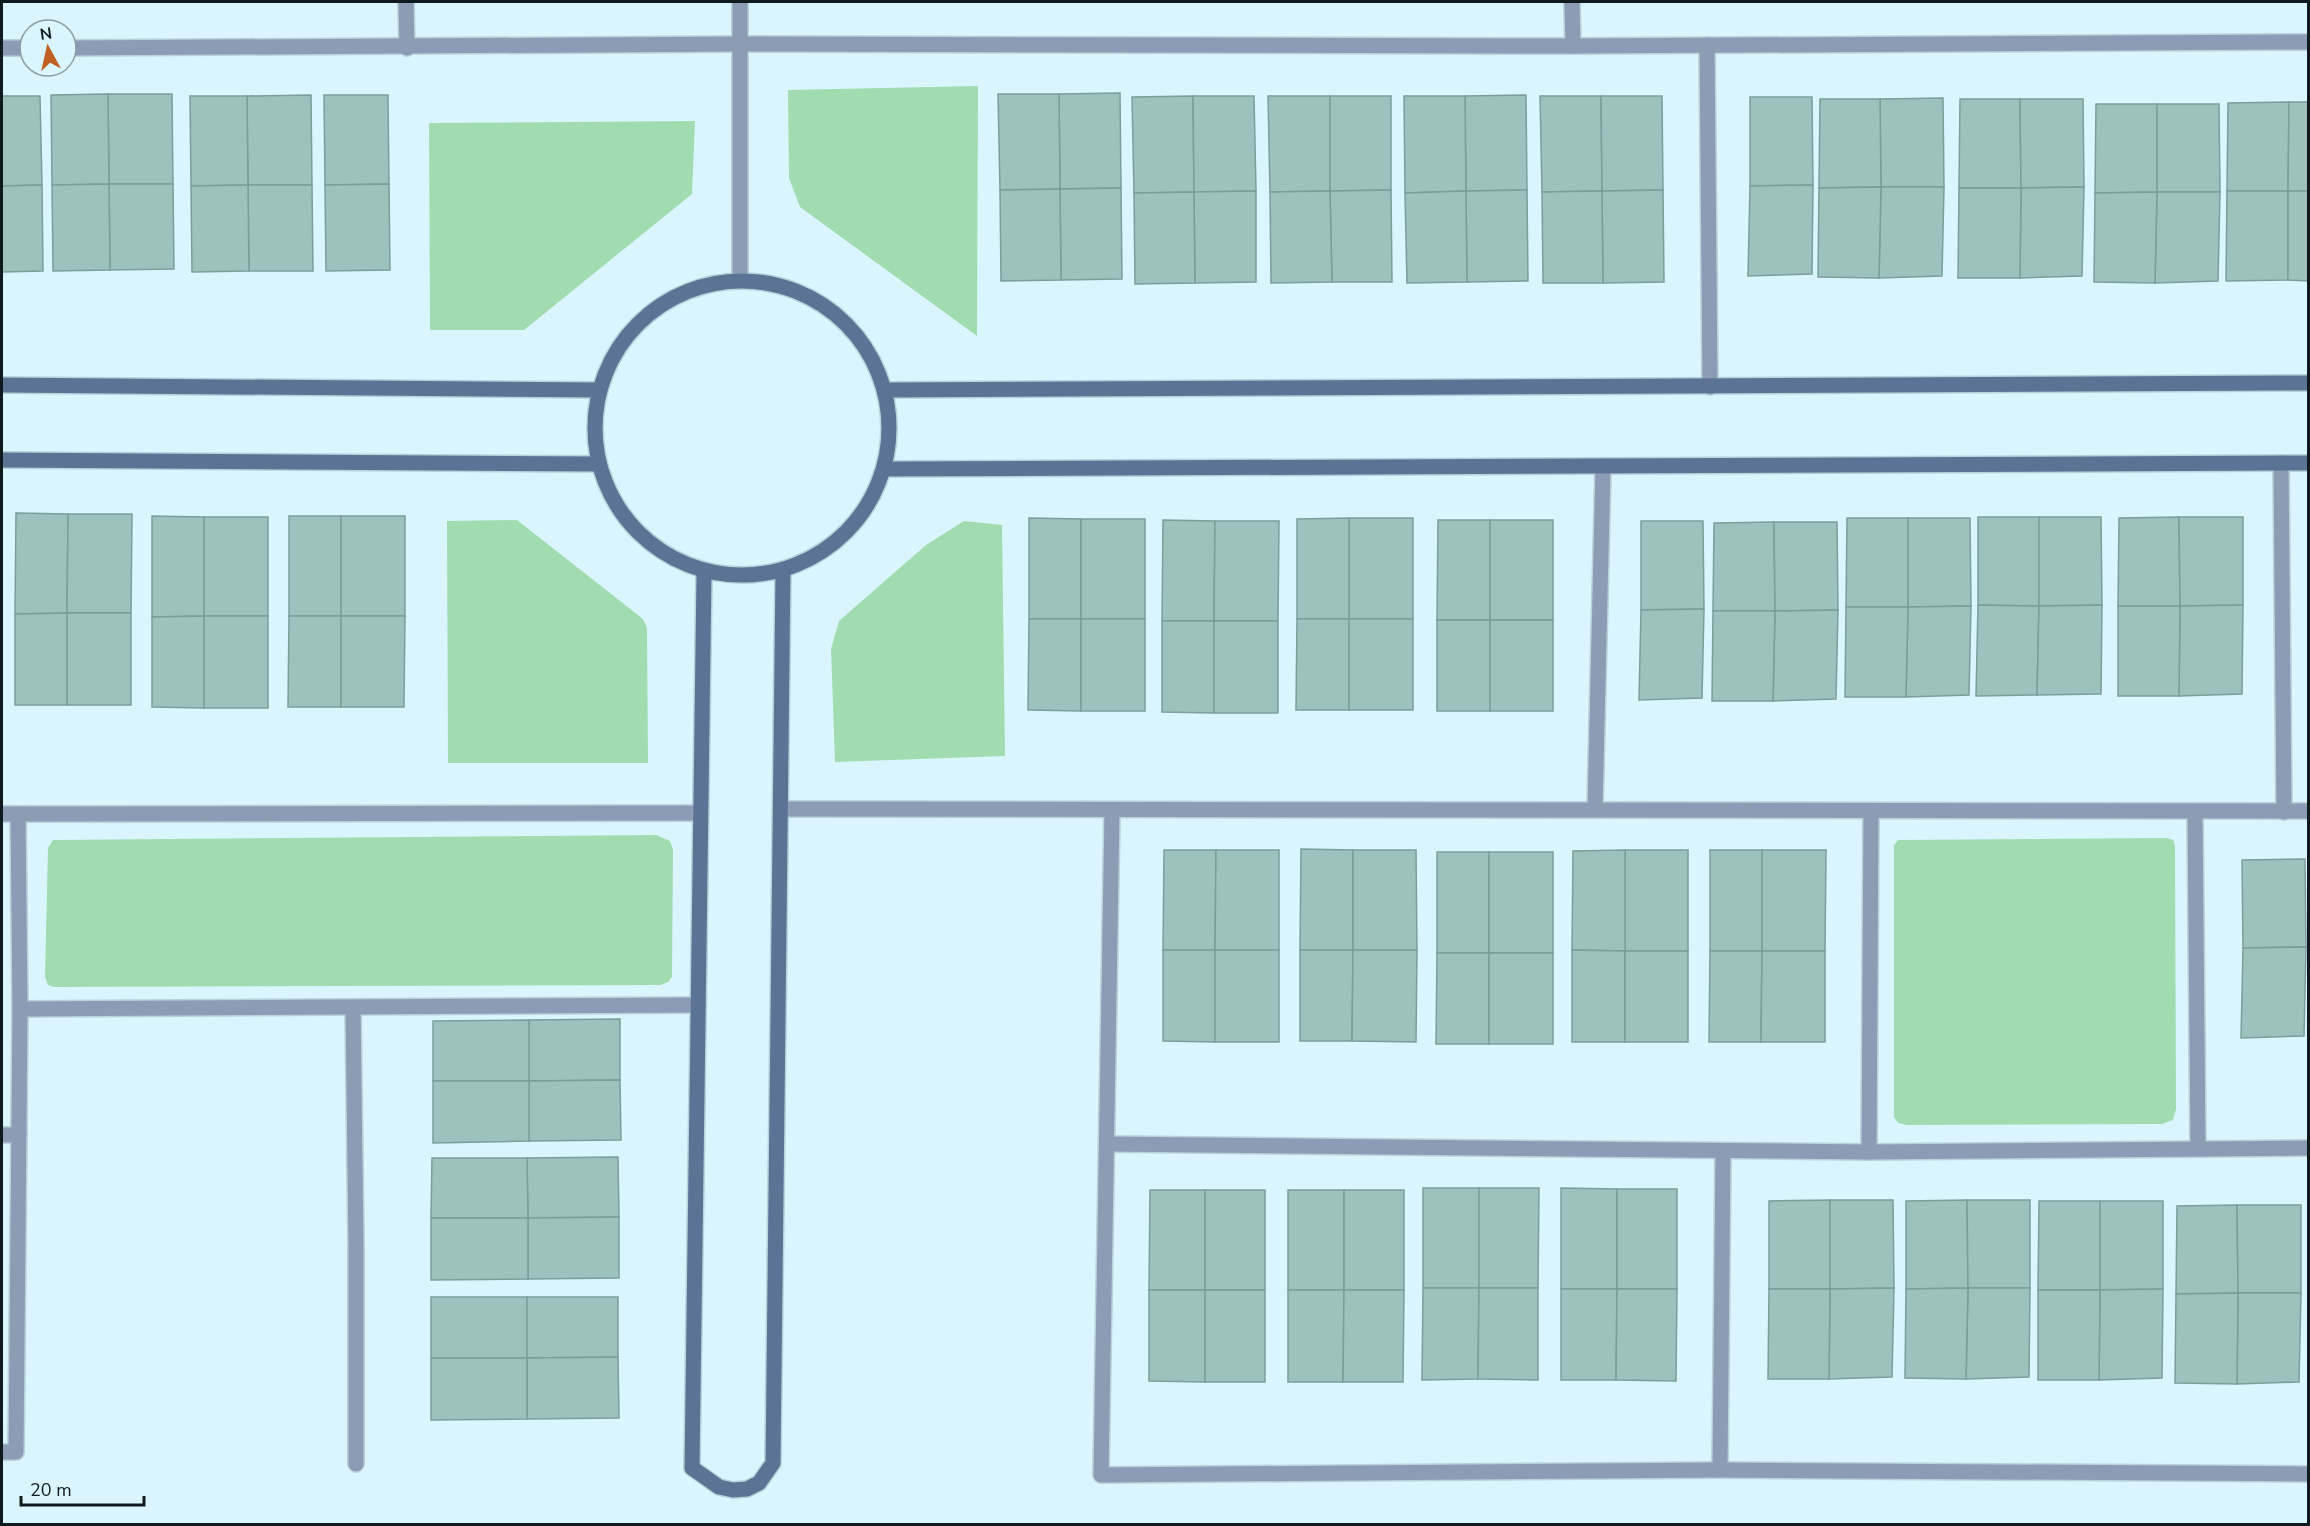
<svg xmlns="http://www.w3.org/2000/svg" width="2310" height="1526" viewBox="0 0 2310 1526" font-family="'Nunito Sans',sans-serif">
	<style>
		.green { fill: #a1dcb0 }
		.building { fill: #9dc1bd; stroke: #7b9e9a; stroke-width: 1.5 }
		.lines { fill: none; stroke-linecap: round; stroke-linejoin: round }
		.street-casing { stroke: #b9d2da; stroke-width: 18 }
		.secondary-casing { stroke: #b9d2da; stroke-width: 18 }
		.street { stroke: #8b9cb4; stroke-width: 15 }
		.secondary { stroke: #5b7496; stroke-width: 15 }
	</style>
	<rect width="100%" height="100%" fill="#daf5fe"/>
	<g class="green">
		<path d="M978,86L977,336L800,207L789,178L788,90Z"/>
		<path d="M695,121L692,194L524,330H430L429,123Z"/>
		<path d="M517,520L643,619L647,628L648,763H448L447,521Z"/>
		<path d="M964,521L1002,525L1005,756L835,762L831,649L839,621L926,545Z"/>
		<path d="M656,835L670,841L673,850L672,977L668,982L661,985L54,987L48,985L45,977L48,848L53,840Z"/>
		<path d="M2167,838L2173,840L2175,846L2176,1109L2173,1120L2162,1124L1907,1125L1898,1123L1894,1117V845L1898,840Z"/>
	</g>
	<g class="building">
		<path d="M1120,93L1121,188L1060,189L1059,94Z"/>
		<path d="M108,94H172L173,184H109Z"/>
		<path d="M108,94L109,184L52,185L51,95Z"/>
		<path d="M998,94H1059L1060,189L1000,190Z"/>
		<path d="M311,95L312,185H248L247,96Z"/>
		<path d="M324,95H388L389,184L325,185Z"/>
		<path d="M1526,95L1527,190L1466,191L1465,96Z"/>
		<path d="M2,96H40L42,185L2,186Z"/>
		<path d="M190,96H247L248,185L191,186Z"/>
		<path d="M1193,96L1194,192L1134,193L1132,97Z"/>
		<path d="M1193,96H1254L1256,191L1194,192Z"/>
		<path d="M1268,96H1330V191L1270,192Z"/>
		<path d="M1330,96H1391V190L1330,191Z"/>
		<path d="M1404,96H1465L1466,191L1405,193Z"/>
		<path d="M1540,96H1601L1602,191L1542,192Z"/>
		<path d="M1601,96H1662L1663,190L1602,191Z"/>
		<path d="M1750,97H1812L1813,185L1750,186Z"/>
		<path d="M1943,98L1944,187H1881L1880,99Z"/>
		<path d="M1820,99H1880L1881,187L1819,188Z"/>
		<path d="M1960,99H2020L2021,188H1959Z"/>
		<path d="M2020,99H2083L2084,187L2021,188Z"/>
		<path d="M2289,102L2288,191H2227L2228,103Z"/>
		<path d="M2289,102H2308V191H2288Z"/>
		<path d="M2096,104H2157V192L2095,193Z"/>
		<path d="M2157,104H2219L2220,192H2157Z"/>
		<path d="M109,184H173L174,269L110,270Z"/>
		<path d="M109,184L110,270L53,271L52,185Z"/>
		<path d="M389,184L390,270L326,271L325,185Z"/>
		<path d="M42,185L43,271L2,272V186Z"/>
		<path d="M248,185H312L313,271H249Z"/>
		<path d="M248,185L249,271L192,272L191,186Z"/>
		<path d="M1813,185L1812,274L1748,276L1750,186Z"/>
		<path d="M1881,187H1944L1942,276L1879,278Z"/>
		<path d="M1881,187L1879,278L1818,277L1819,188Z"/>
		<path d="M2084,187L2082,276L2020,278L2021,188Z"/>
		<path d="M1121,188L1122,279L1061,280L1060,189Z"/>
		<path d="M1959,188H2021L2020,278H1958Z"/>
		<path d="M1060,189L1061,280L1001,281L1000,190Z"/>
		<path d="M1391,190L1392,282H1332L1330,191Z"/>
		<path d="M1527,190L1528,281L1467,282L1466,191Z"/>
		<path d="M1663,190L1664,282L1603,283L1602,191Z"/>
		<path d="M1256,191V282L1195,283L1194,192Z"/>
		<path d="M1330,191L1332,282L1271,283L1270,192Z"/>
		<path d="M1466,191L1467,282L1407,283L1405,193Z"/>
		<path d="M1602,191L1603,283H1543L1542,192Z"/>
		<path d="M2227,191H2288V280L2226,281Z"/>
		<path d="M2288,191H2308V281L2288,280Z"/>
		<path d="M1194,192L1195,283L1135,284L1134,193Z"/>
		<path d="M2157,192H2220L2218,281L2155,283Z"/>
		<path d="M2157,192L2155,283L2094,282L2095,193Z"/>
		<path d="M16,513L68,514L67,613L15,614Z"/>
		<path d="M68,514H132L131,613H67Z"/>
		<path d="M152,516L204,517V616L152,617Z"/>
		<rect x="289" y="516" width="52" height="100"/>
		<rect x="341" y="516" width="64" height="100"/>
		<rect x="204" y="517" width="64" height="99"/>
		<path d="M1978,517H2039V606L1978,605Z"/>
		<path d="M2039,517H2101L2102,605L2039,606Z"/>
		<path d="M2179,517L2180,606H2118L2119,518Z"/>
		<path d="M2179,517H2243V605L2180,606Z"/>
		<path d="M1029,518L1081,519V619H1029Z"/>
		<rect x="1349" y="518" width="64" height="101"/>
		<path d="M1349,518V619H1297V519Z"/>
		<path d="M1847,518H1908V607H1846Z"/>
		<path d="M1908,518H1970L1971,606L1908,607Z"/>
		<rect x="1081" y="519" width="64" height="100"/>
		<path d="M1163,520L1215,521L1214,621H1162Z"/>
		<path d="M1438,520H1490V620H1437Z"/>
		<rect x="1490" y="520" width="63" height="100"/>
		<path d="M1215,521H1279L1278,621H1214Z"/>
		<path d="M1641,521H1703L1704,609L1641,610Z"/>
		<path d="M1774,522L1775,611H1713L1714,523Z"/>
		<path d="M1774,522H1837L1838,610L1775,611Z"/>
		<path d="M1978,605L2039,606L2037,695L1976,696Z"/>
		<path d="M2102,605L2101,694L2037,695L2039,606Z"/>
		<path d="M2243,605L2242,694L2179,696L2180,606Z"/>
		<path d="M1971,606L1969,695L1906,697L1908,607Z"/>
		<path d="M2118,606H2180L2179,696H2118Z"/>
		<path d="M1846,607H1908L1906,697H1845Z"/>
		<path d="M1704,609L1702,698L1639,700L1641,610Z"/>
		<path d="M1838,610L1836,699L1773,701L1775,611Z"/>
		<path d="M1713,611H1775L1773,701H1712Z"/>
		<rect x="67" y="613" width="64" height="92"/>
		<path d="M67,613V705H15V614Z"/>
		<rect x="204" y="616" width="64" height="92"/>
		<path d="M204,616V708L152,707V617Z"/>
		<path d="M289,616H341V707H288Z"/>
		<path d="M341,616H405L404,707H341Z"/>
		<path d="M1029,619H1081V711L1028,710Z"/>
		<rect x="1081" y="619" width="64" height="92"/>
		<path d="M1297,619H1349V710H1296Z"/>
		<rect x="1349" y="619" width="64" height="91"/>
		<rect x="1437" y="620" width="53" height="91"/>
		<rect x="1490" y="620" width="63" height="91"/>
		<path d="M1162,621H1214V713L1162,712Z"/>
		<rect x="1214" y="621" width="64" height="92"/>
		<path d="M1301,849L1353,850V950H1300Z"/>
		<path d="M1164,850H1216L1215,950H1163Z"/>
		<path d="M1216,850H1279V950H1215Z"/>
		<path d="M1353,850H1416L1417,950H1353Z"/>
		<rect x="1625" y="850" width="63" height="101"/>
		<path d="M1625,850V951L1572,950L1573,851Z"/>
		<rect x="1710" y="850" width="52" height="101"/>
		<path d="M1762,850H1826L1825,951H1762Z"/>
		<rect x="1437" y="852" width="52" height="101"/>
		<rect x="1489" y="852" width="64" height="101"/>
		<path d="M2305,859L2306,947L2243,948L2242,860Z"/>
		<path d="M2306,947L2304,1036L2241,1038L2243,948Z"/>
		<path d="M1163,950H1215V1042L1163,1041Z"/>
		<rect x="1215" y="950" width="64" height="92"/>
		<path d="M1300,950H1353L1352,1041H1300Z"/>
		<path d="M1353,950H1417L1416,1042L1352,1041Z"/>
		<path d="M1572,950L1625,951V1042H1572Z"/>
		<rect x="1625" y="951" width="63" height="91"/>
		<path d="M1710,951H1762L1761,1042H1709Z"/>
		<path d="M1762,951H1825V1042H1761Z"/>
		<path d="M1437,953H1489V1044H1436Z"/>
		<rect x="1489" y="953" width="64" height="91"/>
		<path d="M620,1019V1080L529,1081V1020Z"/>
		<path d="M529,1020V1081H433V1021Z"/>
		<path d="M620,1080L621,1140L529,1141V1081Z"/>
		<path d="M433,1081H529V1141L433,1143Z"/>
		<path d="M618,1157L619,1217L528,1218L527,1158Z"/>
		<path d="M432,1158H527L528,1218H431Z"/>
		<rect x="1423" y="1188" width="56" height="100"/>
		<path d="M1479,1188H1539L1538,1288H1479Z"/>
		<path d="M1561,1188L1617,1189V1289H1561Z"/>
		<rect x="1617" y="1189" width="60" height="100"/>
		<path d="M1150,1190H1205V1290H1149Z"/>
		<rect x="1205" y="1190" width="60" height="100"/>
		<rect x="1288" y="1190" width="56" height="100"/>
		<rect x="1344" y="1190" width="60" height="100"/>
		<path d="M1830,1200V1289H1769V1201Z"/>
		<path d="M1830,1200H1893L1894,1288L1830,1289Z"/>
		<path d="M1967,1200L1968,1288L1906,1289V1201Z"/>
		<path d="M1967,1200H2030V1288H1968Z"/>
		<path d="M2039,1201H2100V1290H2038Z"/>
		<path d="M2100,1201H2163V1289L2100,1290Z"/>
		<path d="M2237,1205L2238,1293L2176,1294L2177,1206Z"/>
		<path d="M2237,1205H2301V1293H2238Z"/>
		<path d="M619,1217V1278L528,1279V1218Z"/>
		<path d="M431,1218H528V1279L431,1280Z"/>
		<path d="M1423,1288H1479L1478,1379L1422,1380Z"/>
		<path d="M1479,1288H1538V1380L1478,1379Z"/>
		<path d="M1894,1288L1892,1377L1829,1379L1830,1289Z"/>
		<path d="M1968,1288H2030L2029,1377L1966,1379Z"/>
		<path d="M1968,1288L1966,1379L1905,1378L1906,1289Z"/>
		<path d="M1561,1289H1617L1616,1380H1561Z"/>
		<path d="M1617,1289H1677L1676,1381L1616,1380Z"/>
		<path d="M1769,1289H1830L1829,1379H1768Z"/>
		<path d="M2163,1289L2162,1378L2099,1380L2100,1290Z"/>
		<path d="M1149,1290H1205V1382L1149,1381Z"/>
		<rect x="1205" y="1290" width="60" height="92"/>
		<path d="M1288,1290H1344L1343,1382H1288Z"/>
		<path d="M1344,1290H1404L1403,1382H1343Z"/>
		<path d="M2038,1290H2100L2099,1380H2038Z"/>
		<path d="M2238,1293H2301L2299,1382L2237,1384Z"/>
		<path d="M2238,1293L2237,1384L2175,1383L2176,1294Z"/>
		<rect x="431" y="1297" width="96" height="61"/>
		<path d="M527,1297H618V1357L527,1358Z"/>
		<path d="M618,1357L619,1418L527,1419V1358Z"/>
		<path d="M431,1358H527V1419L431,1420Z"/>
	</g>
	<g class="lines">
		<g class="street-casing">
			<g id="street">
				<path d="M406,2L407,48"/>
				<path d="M1572,2L1573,46"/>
				<path d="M1707,45L1710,387"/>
				<path d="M2,48H30"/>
				<path d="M66,48L740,44L1573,46L2308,42"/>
				<path d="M740,280V2"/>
				<path d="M2281,463L2284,812"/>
				<path d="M782,809L2308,811"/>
				<path d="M1595,809L1603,467"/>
				<path d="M1112,811L1101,1475L1720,1470L2308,1474"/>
				<path d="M2195,812L2198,1149"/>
				<path d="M2,814L700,813"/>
				<path d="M353,1008L356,1244V1464"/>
				<path d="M20,1009L698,1005"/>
				<path d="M2,1135H19"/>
				<path d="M1107,1144L1869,1152L2308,1148"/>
				<path d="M1869,1152L1871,812"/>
				<path d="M2,1452H16L20,1009L18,814"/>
				<path d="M1720,1470L1723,1151"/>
			</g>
		</g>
		<g class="secondary-casing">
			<g id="secondary">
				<circle cx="742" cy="428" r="147"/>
				<path d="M2,385L599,390"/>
				<path d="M889,390L2308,383"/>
				<path d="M2,460L598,464"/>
				<path d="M886,469L2308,463"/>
				<path d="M704,574L692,1468L719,1487L733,1490L747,1489L759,1483L773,1463L783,570"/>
			</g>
		</g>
		<use href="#street" class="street"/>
		<use href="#secondary" class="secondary"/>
	</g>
	<rect width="2310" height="1526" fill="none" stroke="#0e1a1e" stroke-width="6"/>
	<g transform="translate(48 48) rotate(352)"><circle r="28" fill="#daf5fe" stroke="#889da4" stroke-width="1.5"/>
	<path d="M0-4.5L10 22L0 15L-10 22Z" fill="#c26024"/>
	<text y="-9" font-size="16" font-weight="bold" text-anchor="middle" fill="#0e1a1e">N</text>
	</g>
	<path d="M21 1496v9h123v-9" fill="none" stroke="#0e1a1e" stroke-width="3"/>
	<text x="30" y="1496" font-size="18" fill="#0e1a1e" stroke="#daf5fe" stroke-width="4.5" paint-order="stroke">20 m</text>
</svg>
